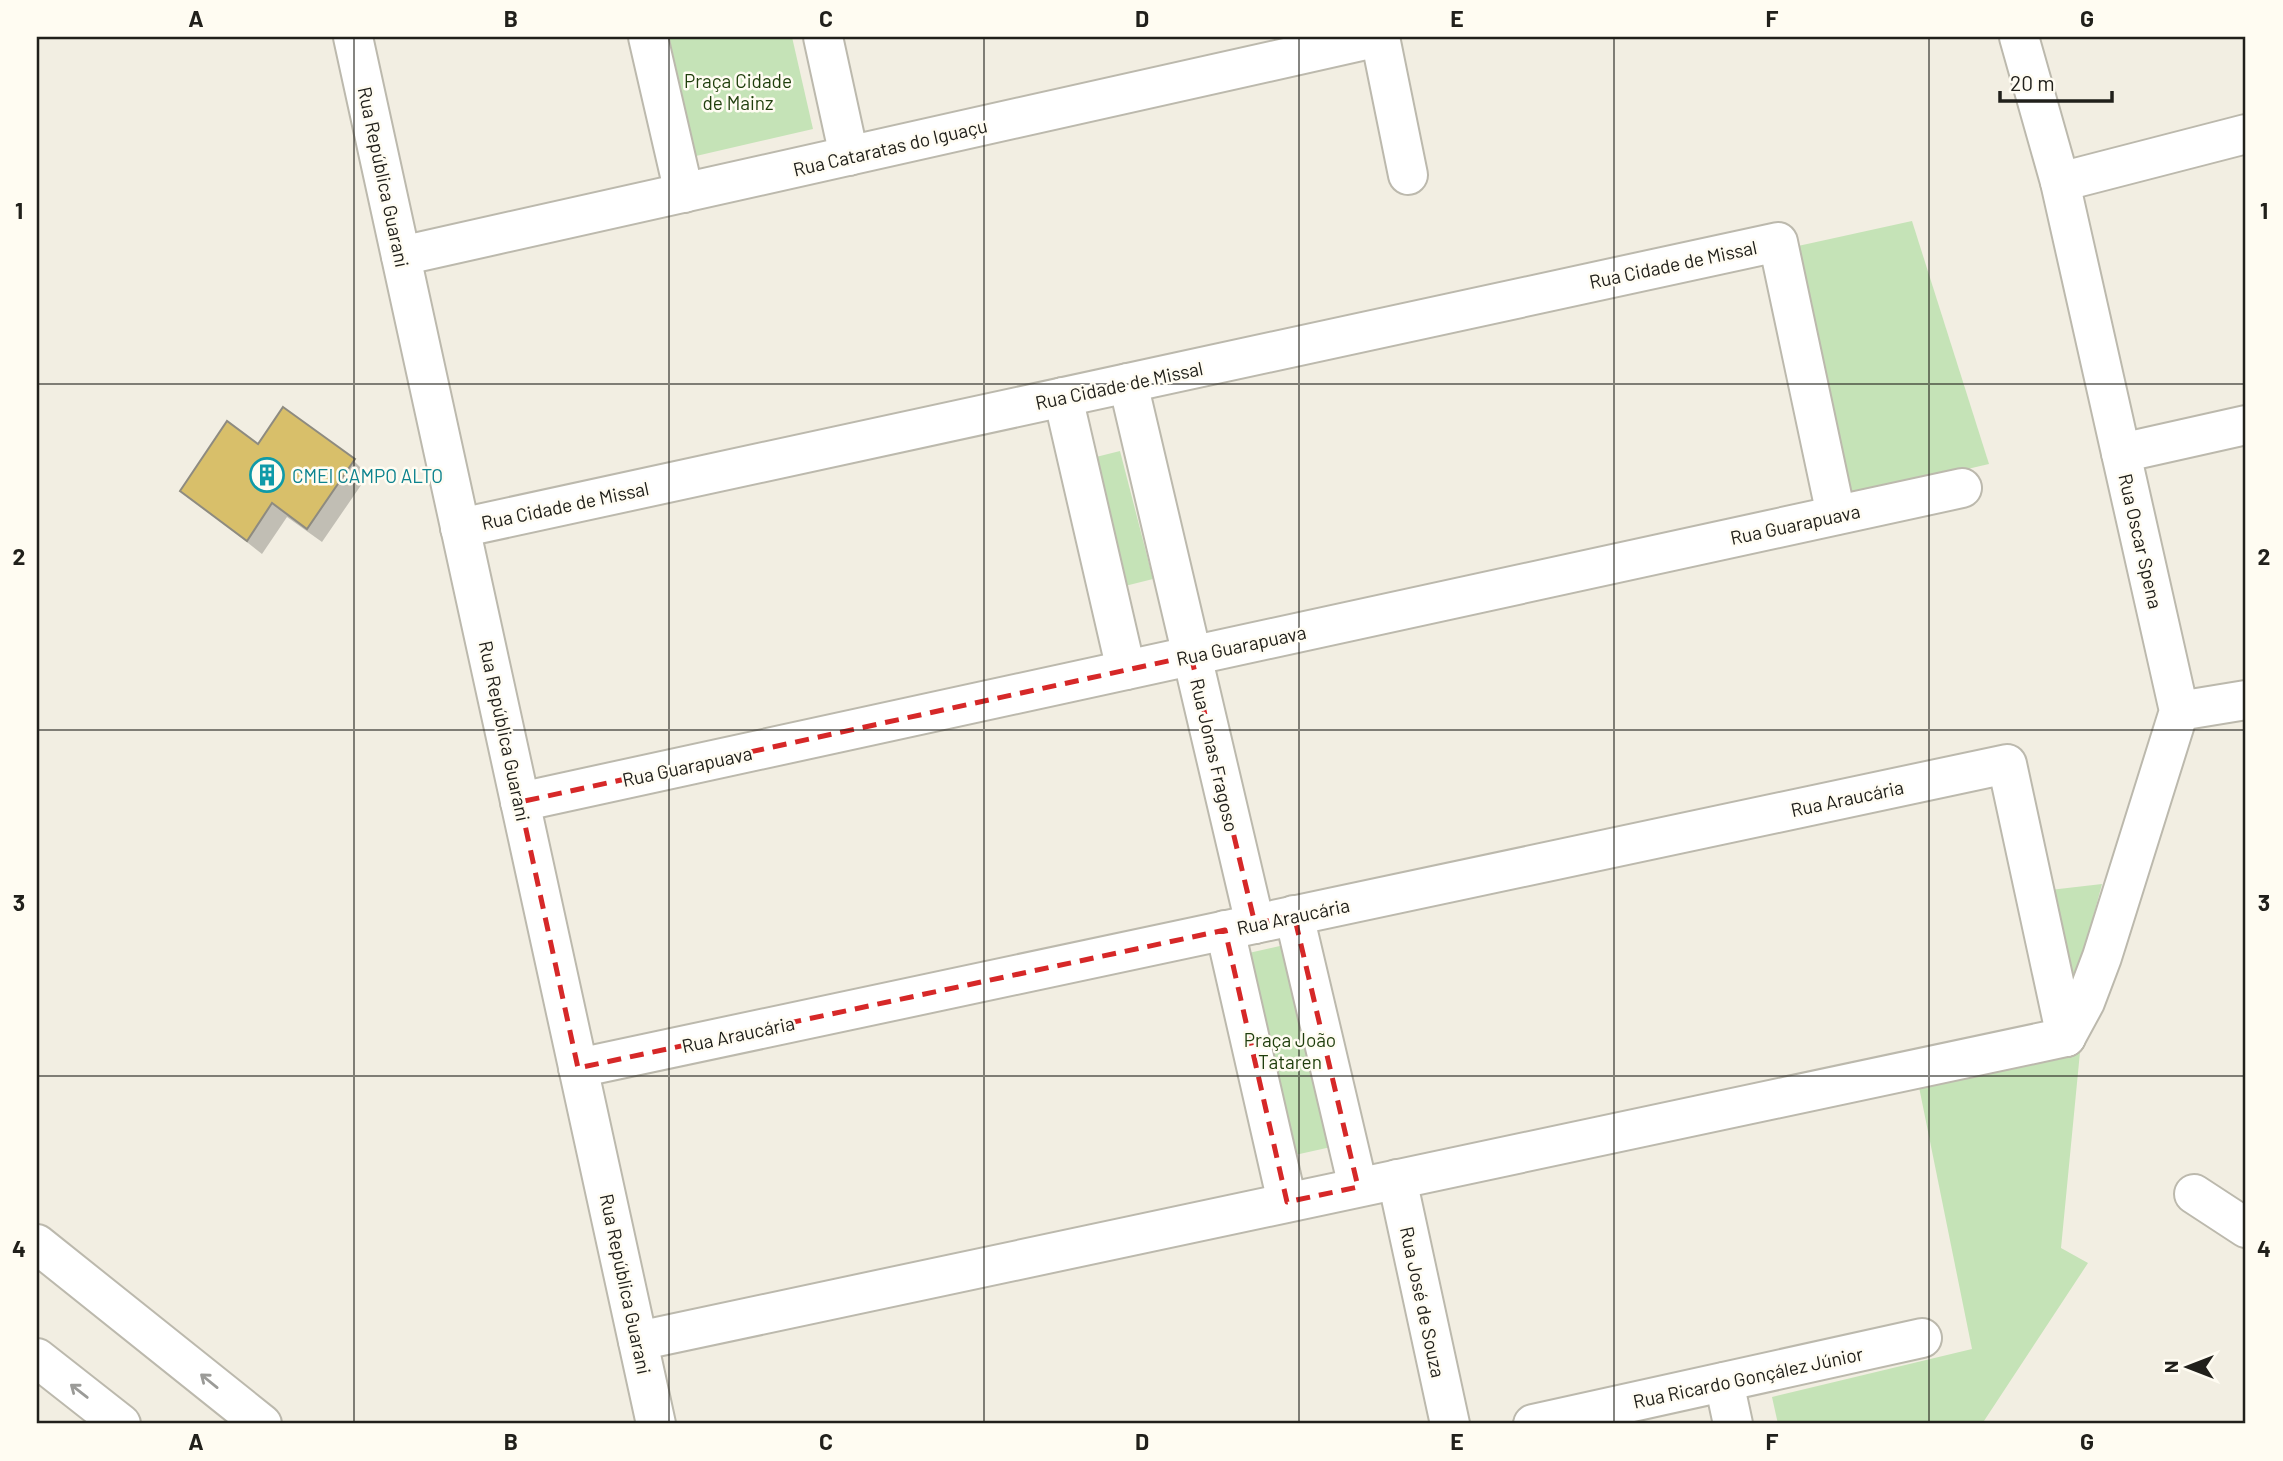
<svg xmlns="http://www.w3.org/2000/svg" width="2283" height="1461" viewBox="0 0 2283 1461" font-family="Barlow,sans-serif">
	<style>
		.green { fill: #c5e3b7 }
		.shadow { fill: #0003 }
		.building { fill: #d8bf6a; stroke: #8e8b80; stroke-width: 2 }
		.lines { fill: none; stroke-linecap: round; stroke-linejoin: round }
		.minor-casing { stroke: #bcb9ad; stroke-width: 42 }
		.major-casing { stroke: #bcb9ad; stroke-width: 42 }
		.minor { stroke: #fff; stroke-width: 38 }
		.major { stroke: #fff; stroke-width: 38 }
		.oneway { stroke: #9b9b98 }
		.marked { fill: none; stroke: #d62828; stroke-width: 5; stroke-dasharray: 14 9; stroke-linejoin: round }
		.grid { fill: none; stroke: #21201b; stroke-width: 2; stroke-opacity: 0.55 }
		.labels { text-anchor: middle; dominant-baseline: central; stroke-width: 5; stroke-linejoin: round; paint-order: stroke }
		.park-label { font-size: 19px; fill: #1f3e0c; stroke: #fffcf2 }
		.street-label { font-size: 19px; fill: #21201b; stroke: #fffcf2 }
		.culture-label { font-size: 19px; fill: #0d838f; stroke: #fffcf2; text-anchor: start }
		.neatline { fill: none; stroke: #21201b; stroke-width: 2.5 }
		.grid-label { font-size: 23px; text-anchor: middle; font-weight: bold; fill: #21201b }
	</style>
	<rect width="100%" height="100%" fill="#f2eee2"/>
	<g class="green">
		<path d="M669,37H792L813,129L696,156Z"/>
		<path d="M1912,221L1989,464L1851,496L1798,246Z"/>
		<path d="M1120,451L1153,579L1125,586L1092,458Z"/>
		<path d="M2102,884L2072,996L2050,890Z"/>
		<path d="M1293,943L1340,1145L1286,1157L1240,955Z"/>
		<path d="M2080,1052L2061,1248L2088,1263L1982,1424H1778L1772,1397L1972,1349L1919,1087Z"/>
	</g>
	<path class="shadow" d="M259,446L353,460L368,475L322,542L287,517L262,554L182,491Z"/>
	<path class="building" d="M283,407L355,459L307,529L272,503L247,541L180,491L227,421L258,444Z"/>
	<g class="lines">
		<g class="minor-casing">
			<g id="minor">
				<path d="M353,37L656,1424"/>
				<path d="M648,37L684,193"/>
				<path d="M823,37L849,156"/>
				<path d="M1380,37L1408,175"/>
				<path d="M2019,37L2060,182L2179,711L2102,957L2085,1002L2066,1037"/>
				<path d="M2060,182L2246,134"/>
				<path d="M401,256L1379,37"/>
				<path d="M1128,383L1255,924"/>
				<path d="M1063,397L1126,670"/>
				<path d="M2121,453L2246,425"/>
				<path d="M460,528L1778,242L1836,515"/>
				<path d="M2179,711L2246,700"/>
				<path d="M520,802L1962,488"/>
				<path d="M1294,915L1358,1187"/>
				<path d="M1225,930L1287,1202"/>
				<path d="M578,1068L2007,764L2066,1037"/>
				<path d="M1397,1179L1450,1424"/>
				<path d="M2194,1194L2246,1228"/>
				<path d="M638,1341L2066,1037"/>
				<path d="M1724,1382L1733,1424"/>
				<path d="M1533,1424L1922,1338"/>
			</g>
		</g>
		<g class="major-casing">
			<g id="major">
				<path d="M37,1244L262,1424"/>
				<path d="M37,1358L121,1424"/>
			</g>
		</g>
		<use href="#minor" class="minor"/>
		<use href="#major" class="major"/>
	</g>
	<defs><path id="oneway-shaft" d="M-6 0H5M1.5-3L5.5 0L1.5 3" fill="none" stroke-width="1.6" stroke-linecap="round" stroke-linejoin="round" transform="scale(1.75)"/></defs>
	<g class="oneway">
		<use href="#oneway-shaft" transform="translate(209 1381) rotate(-141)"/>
		<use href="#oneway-shaft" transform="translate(79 1391) rotate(-142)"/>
	</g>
	<path class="marked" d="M1191,656L1255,924L1294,915L1358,1187L1287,1202L1225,930L578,1068L520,802Z"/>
	<path class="grid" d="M354,37V1424M669,37V1424M984,37V1424M1299,37V1424M1614,37V1424M1929,37V1424M37,384H2246M37,730H2246M37,1076H2246"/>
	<defs>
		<g id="building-ring" transform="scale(1.75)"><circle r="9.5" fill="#fffcf2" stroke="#0f9aa8" stroke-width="1.5"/><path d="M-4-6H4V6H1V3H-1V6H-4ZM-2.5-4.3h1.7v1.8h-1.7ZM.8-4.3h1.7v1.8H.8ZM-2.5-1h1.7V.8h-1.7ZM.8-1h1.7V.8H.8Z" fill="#0f9aa8"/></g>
	</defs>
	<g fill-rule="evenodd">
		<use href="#building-ring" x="267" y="475"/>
	</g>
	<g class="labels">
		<g class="park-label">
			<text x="738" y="80">Praça Cidade<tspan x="738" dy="22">de Mainz</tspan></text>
			<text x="1290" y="1039">Praça João<tspan x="1290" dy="22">Tataren</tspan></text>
		</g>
		<g class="street-label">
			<text transform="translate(890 147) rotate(-13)">Rua Cataratas do Iguaçu</text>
			<text transform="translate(384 177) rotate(78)">Rua República Guarani</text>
			<text transform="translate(1673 264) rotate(-12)">Rua Cidade de Missal</text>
			<text transform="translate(1119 385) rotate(-12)">Rua Cidade de Missal</text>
			<text transform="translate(565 505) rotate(-12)">Rua Cidade de Missal</text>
			<text transform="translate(1795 524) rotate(-12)">Rua Guarapuava</text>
			<text transform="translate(2141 541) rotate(77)">Rua Oscar Spena</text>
			<text transform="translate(1241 645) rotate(-12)">Rua Guarapuava</text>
			<text transform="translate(505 731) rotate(78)">Rua República Guarani</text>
			<text transform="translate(1215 755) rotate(77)">Rua Jonas Fragoso</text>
			<text transform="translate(687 766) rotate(-12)">Rua Guarapuava</text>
			<text transform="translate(1847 798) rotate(-12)">Rua Araucária</text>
			<text transform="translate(1293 916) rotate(-12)">Rua Araucária</text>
			<text transform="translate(738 1034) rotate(-12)">Rua Araucária</text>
			<text transform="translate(626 1284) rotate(78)">Rua República Guarani</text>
			<text transform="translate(1423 1302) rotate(78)">Rua José de Souza</text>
			<text transform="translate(1748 1377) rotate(-12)">Rua Ricardo Gonçález Júnior</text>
		</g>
		<g class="culture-label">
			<text x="292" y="475">CMEI CAMPO ALTO</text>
		</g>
	</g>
	<rect width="2283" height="1461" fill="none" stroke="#fffcf2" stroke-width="77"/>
	<g transform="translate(2188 1367) rotate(270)" stroke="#fffcf2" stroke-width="5" paint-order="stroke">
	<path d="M0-5L12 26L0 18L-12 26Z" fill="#21201b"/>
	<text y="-10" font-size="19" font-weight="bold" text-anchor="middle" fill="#21201b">N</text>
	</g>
	<path d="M2000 91v10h112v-10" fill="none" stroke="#21201b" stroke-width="3.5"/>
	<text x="2010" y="91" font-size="21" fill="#21201b" stroke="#fffcf2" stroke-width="5" paint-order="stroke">20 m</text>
	<rect x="38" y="38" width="2206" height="1384" class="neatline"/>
	<g class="grid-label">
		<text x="196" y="27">A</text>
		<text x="511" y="27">B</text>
		<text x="826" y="27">C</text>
		<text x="1142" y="27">D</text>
		<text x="1457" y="27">E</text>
		<text x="1772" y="27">F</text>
		<text x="2087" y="27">G</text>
		<text x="19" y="219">1</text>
		<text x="2264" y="219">1</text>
		<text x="19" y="565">2</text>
		<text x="2264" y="565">2</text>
		<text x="19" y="911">3</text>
		<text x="2264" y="911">3</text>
		<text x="19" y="1257">4</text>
		<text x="2264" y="1257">4</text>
		<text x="196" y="1450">A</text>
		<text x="511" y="1450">B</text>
		<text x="826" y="1450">C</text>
		<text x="1142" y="1450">D</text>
		<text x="1457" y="1450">E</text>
		<text x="1772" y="1450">F</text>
		<text x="2087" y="1450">G</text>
	</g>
</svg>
